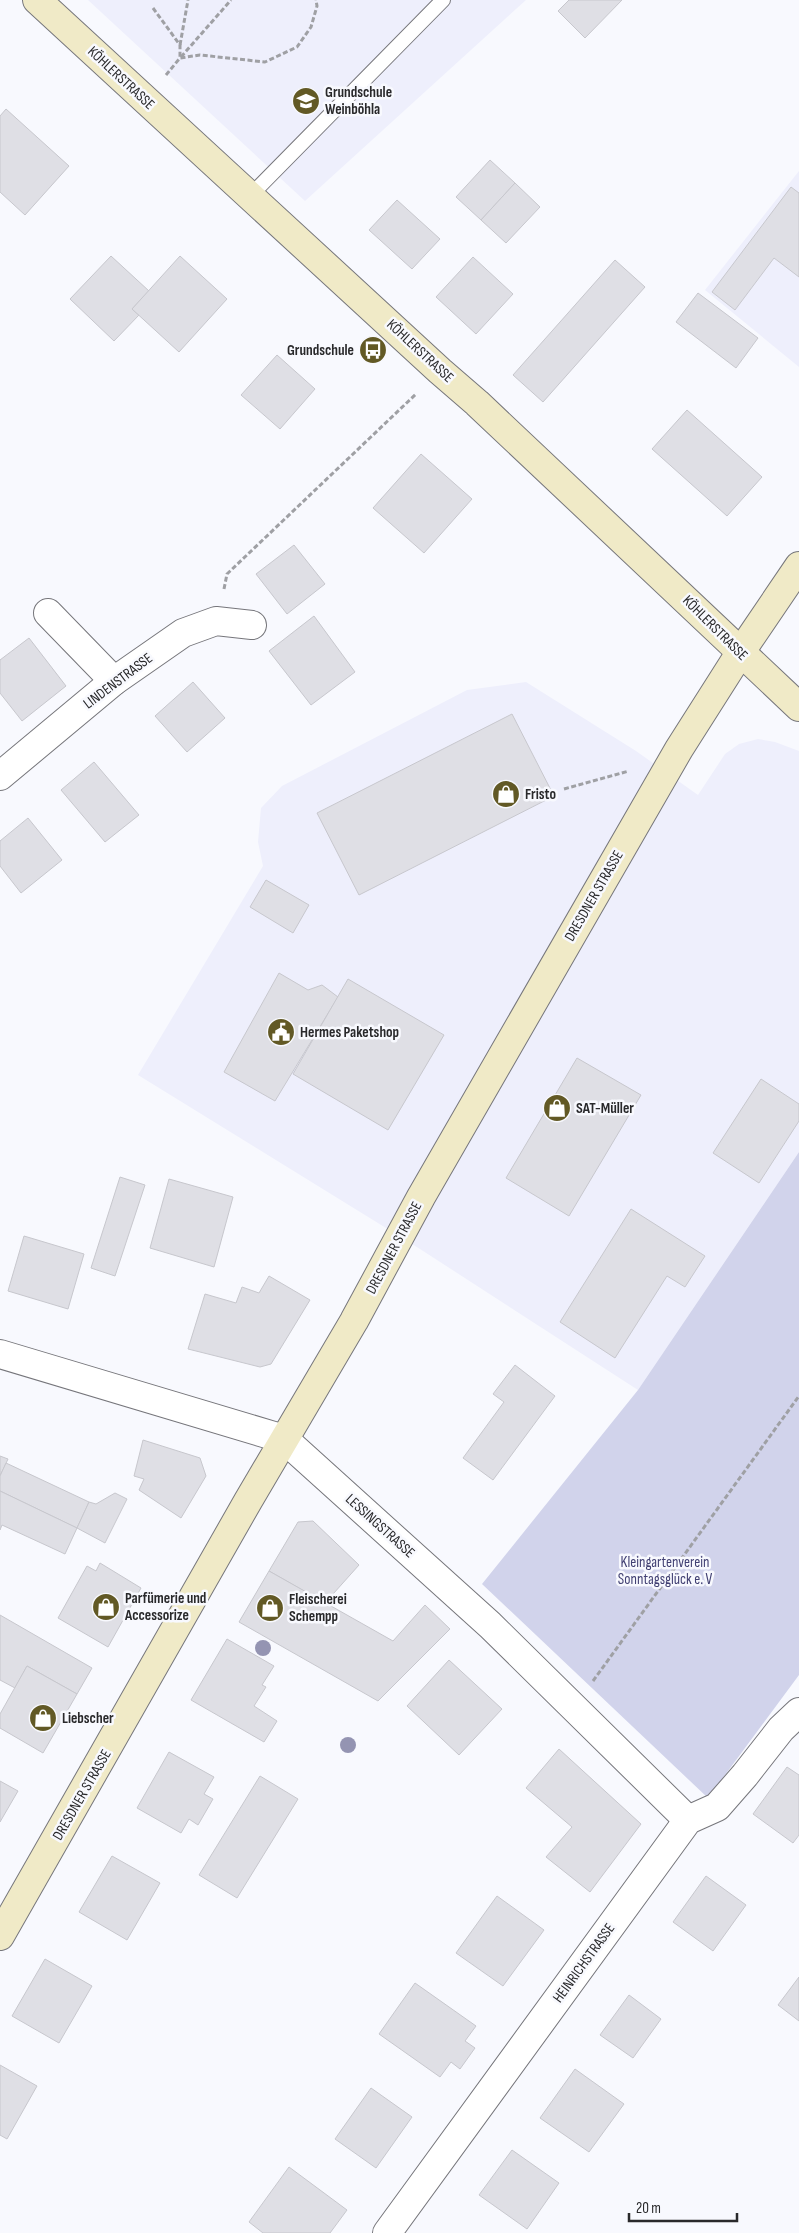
<svg xmlns="http://www.w3.org/2000/svg" width="799" height="2233" viewBox="0 0 799 2233" font-family="'Sofia Sans Condensed',sans-serif">
	<style>
		.built { fill: #eeeffc }
		.green { fill: #d1d3eb }
		.building { fill: #dfdfe5; stroke: #c7c7cd }
		.lines { fill: none; stroke-linecap: round; stroke-linejoin: round }
		.lane-casing { stroke: #76767b; stroke-width: 16 }
		.street-casing { stroke: #76767b; stroke-width: 30 }
		.secondary-casing { stroke: #76767b; stroke-width: 30 }
		.path { stroke: #9fa0a4; stroke-width: 3; stroke-dasharray: 5 2.5; stroke-linecap: butt }
		.lane { stroke: #fff; stroke-width: 14 }
		.street { stroke: #fff; stroke-width: 28 }
		.secondary { stroke: #f0eac7; stroke-width: 28 }
		.tree { fill: #9494b2 }
		.labels { text-anchor: middle; dominant-baseline: central; stroke-width: 5; stroke-linejoin: round; paint-order: stroke }
		.street-label { font-size: 15px; fill: #29292b; stroke: #f8f9fe }
		.poi-label { font-size: 15px; font-weight: bold; fill: #29292b; stroke: #f8f9fe; text-anchor: start }
		.park-label { font-size: 15px; fill: #424173; stroke: #f8f9fe }
	</style>
	<rect width="100%" height="100%" fill="#f8f9fe"/>
	<g class="built">
		<path d="M88,0H526L305,201Z"/>
		<path d="M799,171V367L705,290Z"/>
		<path d="M526,682L636,751L698,795L725,754L739,744L758,739L775,742L799,751V1152L638,1390L420,1249L138,1075L263,866L258,842L261,808L282,786L467,690Z"/>
	</g>
	<path class="green" d="M799,1152V1675L708,1798L482,1584L638,1390Z"/>
	<g class="building">
		<path d="M569,0H622L585,38L558,11Z"/>
		<path d="M6,109L69,166L25,215L0,192V116Z"/>
		<path d="M490,160L515,183L481,220L456,197Z"/>
		<path d="M515,183L540,207L506,243L481,220Z"/>
		<path d="M791,187L799,193V277L774,258L735,310L712,292Z"/>
		<path d="M397,200L440,239L412,269L369,230Z"/>
		<path d="M111,256L149,291L132,309L139,315L114,341L70,299Z"/>
		<path d="M180,256L227,299L179,352L132,309Z"/>
		<path d="M473,257L513,294L476,334L436,297Z"/>
		<path d="M615,260L645,287L543,402L513,375Z"/>
		<path d="M698,293L758,338L736,368L676,322Z"/>
		<path d="M277,355L315,389L280,429L241,395Z"/>
		<path d="M687,410L762,477L727,516L652,449Z"/>
		<path d="M421,454L472,499L424,553L373,508Z"/>
		<path d="M294,545L325,584L287,614L256,574Z"/>
		<path d="M314,616L355,672L311,705L269,651Z"/>
		<path d="M29,638L66,686L22,721L0,693V660Z"/>
		<path d="M193,682L225,718L187,752L155,716Z"/>
		<path d="M512,714L554,796L359,895L317,813Z"/>
		<path d="M94,762L139,815L105,842L61,790Z"/>
		<path d="M28,818L62,860L21,893L0,866V841Z"/>
		<path d="M266,880L309,905L293,933L250,907Z"/>
		<path d="M279,973L308,990L322,985L338,997L275,1101L224,1072Z"/>
		<path d="M348,979L444,1035L388,1130L293,1074Z"/>
		<path d="M577,1058L641,1095L569,1216L506,1178Z"/>
		<path d="M761,1079L799,1104V1121L759,1183L713,1153Z"/>
		<path d="M120,1177L145,1185L115,1276L91,1268Z"/>
		<path d="M169,1179L233,1197L214,1267L150,1248Z"/>
		<path d="M631,1209L705,1256L685,1287L667,1276L615,1358L560,1322Z"/>
		<path d="M24,1236L84,1254L68,1309L8,1291Z"/>
		<path d="M269,1276L310,1300L271,1364L260,1367L188,1349L205,1294L236,1303L242,1287L259,1293Z"/>
		<path d="M515,1365L555,1396L493,1480L463,1458L504,1402L493,1394Z"/>
		<path d="M143,1440L200,1458L206,1476L181,1518L139,1490L144,1479L134,1476Z"/>
		<path d="M0,1456L8,1459L0,1476Z"/>
		<path d="M6,1463L89,1502L77,1528L0,1491V1476Z"/>
		<path d="M0,1491L77,1528L65,1554L2,1525L0,1530Z"/>
		<path d="M115,1493L127,1499L105,1543L77,1528L89,1502L96,1504Z"/>
		<path d="M313,1521L359,1565L325,1603L269,1571L298,1522Z"/>
		<path d="M100,1563L141,1588L108,1647L58,1618L87,1566L96,1571Z"/>
		<path d="M269,1571L393,1641L425,1605L450,1629L378,1701L239,1622Z"/>
		<path d="M0,1615L92,1668L77,1694L27,1666L15,1688L0,1680Z"/>
		<path d="M227,1639L274,1666L262,1685L266,1687L254,1706L277,1721L264,1742L191,1700Z"/>
		<path d="M449,1660L502,1709L459,1755L407,1706Z"/>
		<path d="M27,1666L77,1694L43,1753L0,1728V1714Z"/>
		<path d="M559,1749L641,1824L590,1892L546,1857L572,1827L526,1788Z"/>
		<path d="M169,1752L214,1777L204,1794L213,1799L198,1825L189,1819L181,1833L137,1808Z"/>
		<path d="M787,1767L799,1775V1835L793,1843L753,1814Z"/>
		<path d="M260,1776L298,1799L237,1898L199,1875Z"/>
		<path d="M0,1781L18,1791L0,1822Z"/>
		<path d="M112,1856L160,1883L127,1940L79,1912Z"/>
		<path d="M706,1876L746,1905L713,1951L673,1922Z"/>
		<path d="M497,1896L544,1930L503,1986L456,1953Z"/>
		<path d="M45,1959L92,1986L59,2043L12,2016Z"/>
		<path d="M799,1977V2021L778,2005Z"/>
		<path d="M415,1983L476,2026L465,2041L475,2048L460,2069L451,2062L440,2077L379,2034Z"/>
		<path d="M629,1995L661,2019L633,2058L600,2035Z"/>
		<path d="M0,2065L37,2086L7,2139L0,2135Z"/>
		<path d="M575,2069L624,2104L589,2152L540,2118Z"/>
		<path d="M371,2088L412,2117L376,2168L335,2139Z"/>
		<path d="M512,2150L559,2183L527,2229L479,2195Z"/>
		<path d="M289,2167L347,2210L330,2233H263L249,2222Z"/>
	</g>
	<g class="lines">
		<g class="lane-casing">
			<path id="lane" d="M250,196L443,0"/>
		</g>
		<g class="street-casing">
			<g id="street">
				<path d="M48,613L114,681"/>
				<path d="M0,776L114,681L183,633L216,621L252,625"/>
				<path d="M0,1354L284,1439L490,1625L688,1820"/>
				<path d="M387,2233L688,1820L717,1807L745,1775L781,1729L799,1712"/>
			</g>
		</g>
		<g class="secondary-casing">
			<g id="secondary">
				<path d="M37,0L440,371L477,403L799,707"/>
				<path d="M0,1936L248,1501L354,1321L421,1197L679,749L740,653L799,566"/>
			</g>
		</g>
		<g class="path">
			<path d="M153,8L180,45V57"/>
			<path d="M180,45L188,0"/>
			<path d="M181,57L231,0"/>
			<path d="M166,75L180,58L200,55L265,62L297,47L311,27L317,6L316,0"/>
			<path d="M224,589L227,574L416,394"/>
			<path d="M564,789L629,771"/>
			<path d="M593,1681L799,1396"/>
		</g>
		<use href="#lane" class="lane"/>
		<use href="#street" class="street"/>
		<use href="#secondary" class="secondary"/>
	</g>
	<g class="tree">
		<circle cx="263" cy="1648" r="8"/>
		<circle cx="348" cy="1745" r="8"/>
	</g>
	<defs>
		<g id="school-disc" transform="scale(1.4375)"><circle r="9.5" fill="#625925" stroke="#f8f9fe"/><path d="M0-5L7-2L0 1L-7-2ZM-4 1L0 2.5L4 1V4Q0 6-4 4Z" fill="#fff"/></g>
		<g id="bus-disc" transform="scale(1.4375)"><circle r="9.5" fill="#625925" stroke="#f8f9fe"/><path d="M-5-6H5V4H4V6H2V4H-2V6H-4V4H-5ZM-3.5-4V0h7V-4ZM-3.5 1.2v1.5H-2V1.2ZM2 1.2v1.5H3.5V1.2Z" fill="#fff"/></g>
		<g id="shop-disc" transform="scale(1.4375)"><circle r="9.5" fill="#625925" stroke="#f8f9fe"/><path d="M-5-2.5h2.3a2.7 3.5 0 0 1 5.4 0H5L5.5 6h-11ZM-1.5-2.5h3a1.5 2.3 0 0 0-3 0Z" fill="#fff"/></g>
		<g id="civic-disc" transform="scale(1.4375)"><circle r="9.5" fill="#625925" stroke="#f8f9fe"/><path d="M-.6-6.5H3V-4.5H.6V-3L4-1V1h2V6H-6V1h2V-1L-.6-3ZM-1.2 2.5V6h2.4V2.5Z" fill="#fff"/></g>
	</defs>
	<g fill-rule="evenodd">
		<use href="#school-disc" x="306" y="101"/>
		<use href="#bus-disc" x="373" y="350"/>
		<use href="#shop-disc" x="506" y="794"/>
		<use href="#civic-disc" x="281" y="1032"/>
		<use href="#shop-disc" x="557" y="1108"/>
		<use href="#shop-disc" x="106" y="1607"/>
		<use href="#shop-disc" x="270" y="1608"/>
		<use href="#shop-disc" x="43" y="1718"/>
	</g>
	<g class="labels">
		<g class="street-label">
			<text transform="translate(121 78) rotate(43)">KÖHLERSTRASSE</text>
			<text transform="translate(420 351) rotate(43)">KÖHLERSTRASSE</text>
			<text transform="translate(715 628) rotate(45)">KÖHLERSTRASSE</text>
			<text transform="translate(118 681) rotate(-37)">LINDENSTRASSE</text>
			<text transform="translate(594 896) rotate(-60)">DRESDNER STRASSE</text>
			<text transform="translate(394 1248) rotate(-62)">DRESDNER STRASSE</text>
			<text transform="translate(380 1526) rotate(42)">LESSINGSTRASSE</text>
			<text transform="translate(82 1795) rotate(-60)">DRESDNER STRASSE</text>
			<text transform="translate(584 1963) rotate(-54)">HEINRICHSTRASSE</text>
		</g>
		<g class="poi-label">
			<text x="325" y="92">Grundschule<tspan x="325" dy="17">Weinböhla</tspan></text>
			<text x="354" y="350" text-anchor="end">Grundschule</text>
			<text x="525" y="794">Fristo</text>
			<text x="300" y="1032">Hermes Paketshop</text>
			<text x="576" y="1108">SAT-Müller</text>
			<text x="125" y="1598">Parfümerie und<tspan x="125" dy="17">Accessorize</tspan></text>
			<text x="289" y="1599">Fleischerei<tspan x="289" dy="17">Schempp</tspan></text>
			<text x="62" y="1718">Liebscher</text>
		</g>
		<g class="park-label">
			<text x="665" y="1562">Kleingartenverein<tspan x="665" dy="17">Sonntagsglück e. V</tspan></text>
		</g>
	</g>
	<path d="M629 2213v8h108v-8" fill="none" stroke="#29292b" stroke-width="2.5"/>
	<text x="636" y="2213" font-size="15" fill="#29292b" stroke="#f8f9fe" stroke-width="4" paint-order="stroke">20 m</text>
</svg>
